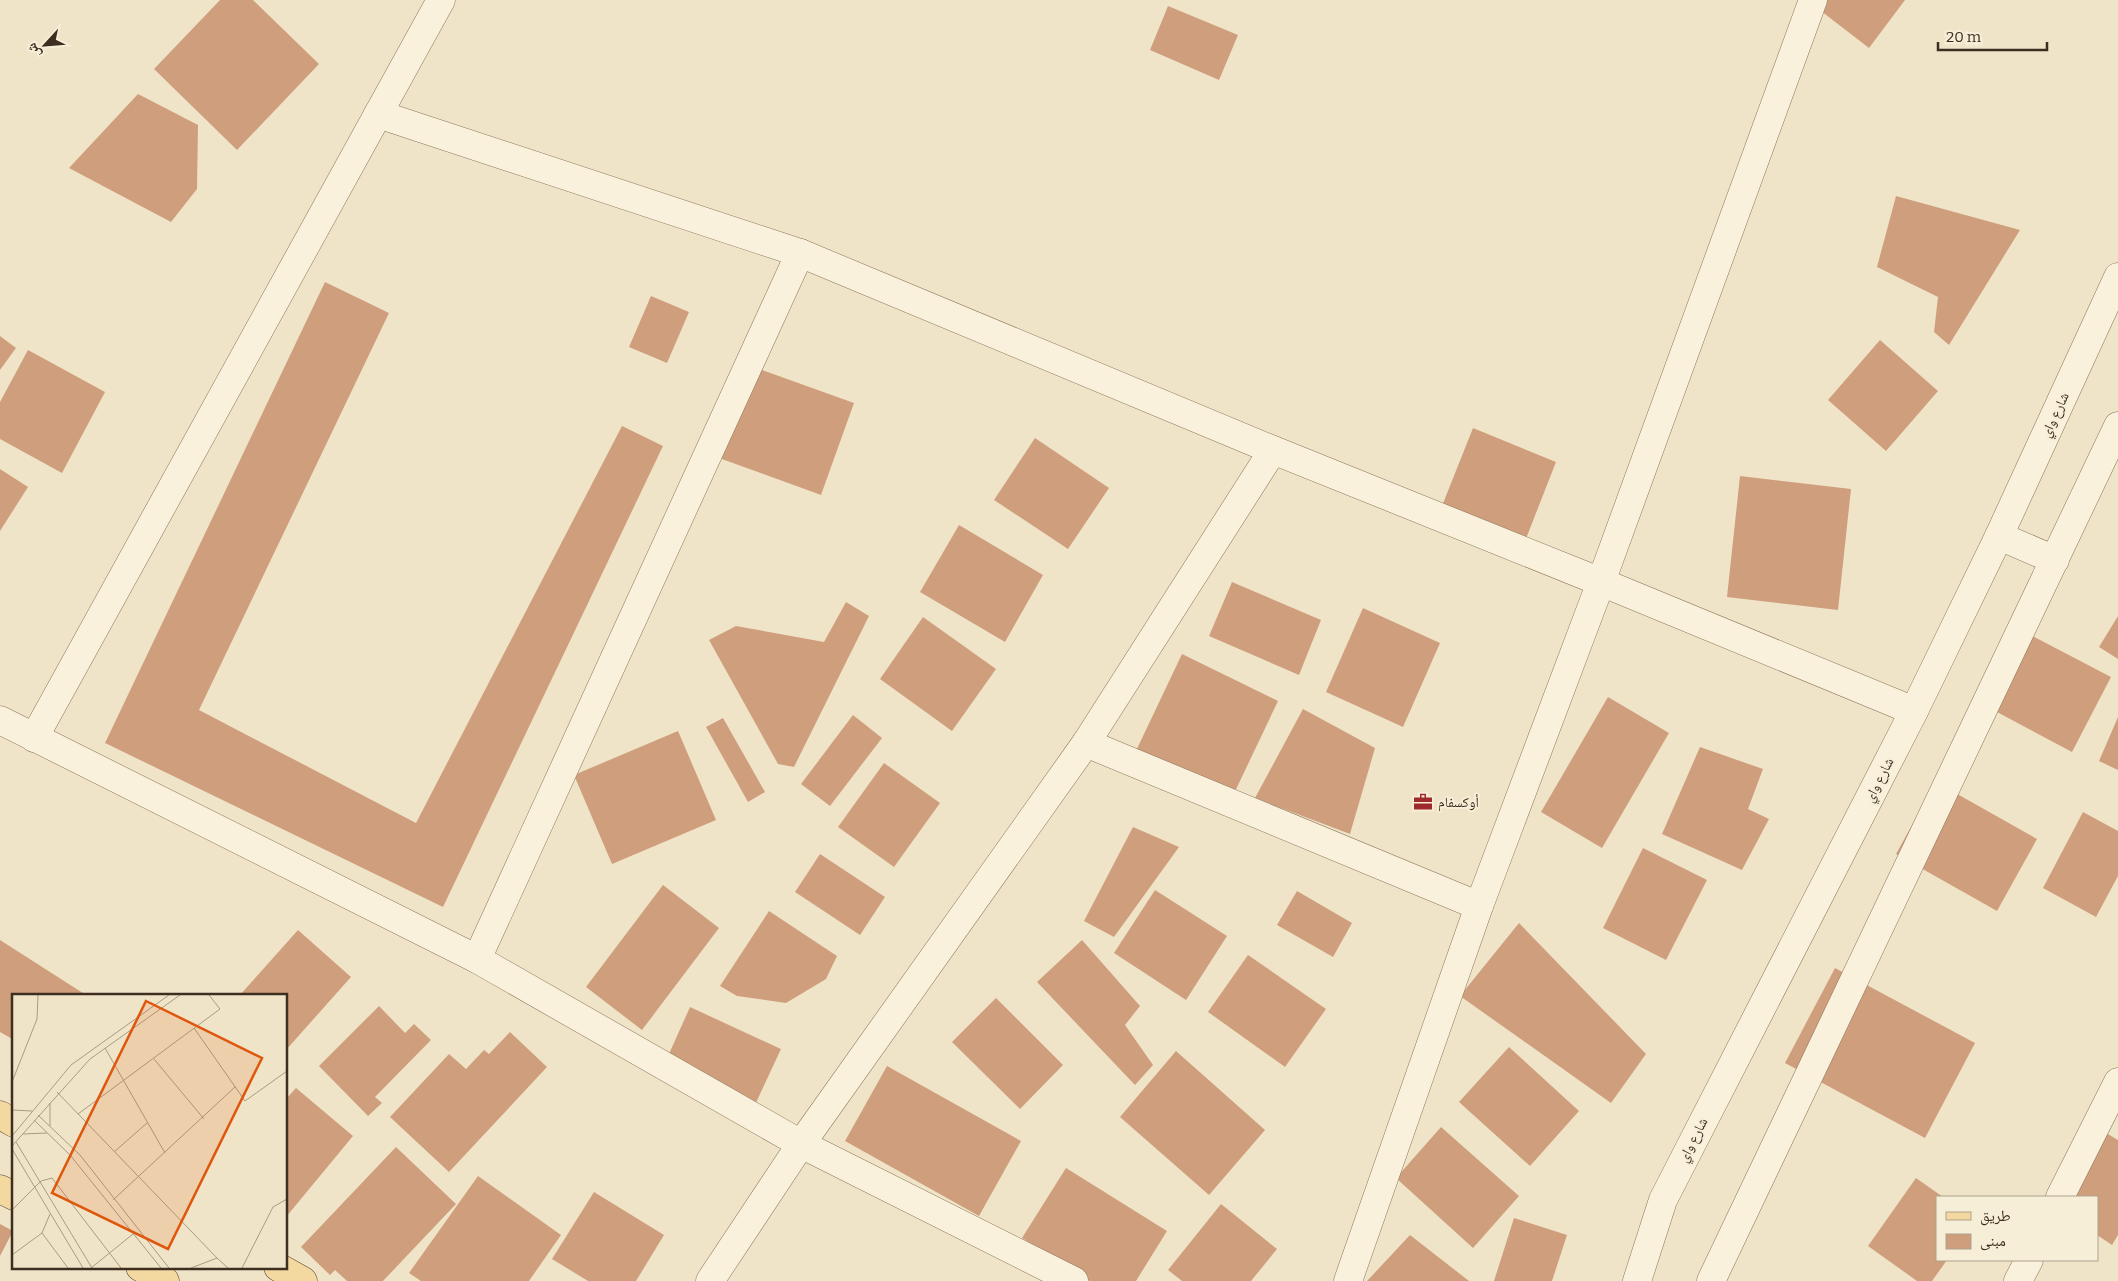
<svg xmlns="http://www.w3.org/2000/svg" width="2118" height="1281" viewBox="0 0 2118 1281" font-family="Bitter,'Noto Naskh Arabic',serif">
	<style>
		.building { fill: #cf9f7d }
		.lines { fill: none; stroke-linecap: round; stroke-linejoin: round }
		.minor-casing { stroke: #8d765c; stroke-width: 29 }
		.major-casing { stroke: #5b4430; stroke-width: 29 }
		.minor { stroke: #faf1dc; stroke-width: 28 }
		.major { stroke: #f3d9a0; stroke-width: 28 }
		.labels { text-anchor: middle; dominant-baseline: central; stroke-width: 4; stroke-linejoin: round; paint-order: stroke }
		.street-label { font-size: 14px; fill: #3d2e20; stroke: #f7eed8 }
		.poi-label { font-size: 14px; fill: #3d2e20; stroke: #f7eed8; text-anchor: start }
		.inset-road { fill: none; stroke: #a89b85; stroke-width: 1 }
		.view { fill: #df570d; fill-opacity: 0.15; stroke: #df570d; stroke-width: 2.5 }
		.inset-edge { fill: none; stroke: #3d2e20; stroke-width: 2.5 }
	</style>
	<rect width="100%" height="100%" fill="#f0e4c8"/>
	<g class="building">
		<path d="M220,0H253L319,64L237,150L154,69Z"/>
		<path d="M1809,0H1905L1869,48L1808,1Z"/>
		<path d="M1168,6L1238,35L1219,80L1150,50Z"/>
		<path d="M138,94L198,125L197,189L171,222L69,168Z"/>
		<path d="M1896,196L2020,230L1949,345L1934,332L1938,297L1877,267Z"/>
		<path d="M325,282L389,313L199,710L416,823L622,426L663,446L443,907L105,743Z"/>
		<path d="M651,296L689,312L667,363L629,347Z"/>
		<path d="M0,336L16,348L0,370Z"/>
		<path d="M1880,340L1938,391L1886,451L1828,400Z"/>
		<path d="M28,350L105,392L62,473L0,439V402Z"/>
		<path d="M751,366L854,403L821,495L719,458Z"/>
		<path d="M1473,428L1556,462L1520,554L1436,521Z"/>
		<path d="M1035,438L1109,488L1068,549L994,500Z"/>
		<path d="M0,469L28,487L0,531Z"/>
		<path d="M1740,476L1851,489L1838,610L1727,597Z"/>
		<path d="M959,525L1043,575L1005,642L920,592Z"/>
		<path d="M1232,582L1321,620L1299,675L1209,636Z"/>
		<path d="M846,602L869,616L794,767L778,764L709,640L736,626L824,642Z"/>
		<path d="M1363,608L1440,643L1403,727L1326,692Z"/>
		<path d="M2118,616V659L2099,647Z"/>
		<path d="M923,617L996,669L952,731L880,679Z"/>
		<path d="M2019,629L2111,677L2072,752L1980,703Z"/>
		<path d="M1182,654L1278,701L1230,802L1134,755Z"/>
		<path d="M1608,697L1669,733L1602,848L1541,812Z"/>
		<path d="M1303,709L1375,748L1350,834L1255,798Z"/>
		<path d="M853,715L882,738L830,806L801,784Z"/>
		<path d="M2118,717V770L2099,761Z"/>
		<path d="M723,718L765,792L748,802L706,727Z"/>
		<path d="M678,731L716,820L612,864L574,775Z"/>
		<path d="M1700,747L1763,769L1748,809L1769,819L1742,870L1662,834Z"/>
		<path d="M884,763L940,803L894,867L838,827Z"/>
		<path d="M1936,782L2037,839L1997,911L1896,854Z"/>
		<path d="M2083,812L2118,831V876L2096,917L2043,888Z"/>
		<path d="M1133,827L1179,847L1114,937L1084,921Z"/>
		<path d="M1643,848L1707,880L1666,960L1603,928Z"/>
		<path d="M820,854L885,897L860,935L795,892Z"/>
		<path d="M663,885L719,928L642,1030L586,987Z"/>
		<path d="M1155,890L1227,936L1186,1000L1114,953Z"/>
		<path d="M1297,891L1352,923L1333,957L1277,925Z"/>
		<path d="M769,911L837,956L826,979L786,1003L737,996L720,986Z"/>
		<path d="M1519,923L1646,1054L1611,1103L1460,996Z"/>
		<path d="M298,930L351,977L286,1050V995H240Z"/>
		<path d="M0,940L86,995H14V1040L0,1032Z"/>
		<path d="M1082,940L1140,1006L1125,1025L1153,1065L1135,1085L1037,982Z"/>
		<path d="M1248,955L1326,1009L1285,1067L1208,1012Z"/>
		<path d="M1835,968L1975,1043L1925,1138L1785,1063Z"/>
		<path d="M996,998L1063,1065L1020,1109L952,1042Z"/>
		<path d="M379,1006L405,1033L414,1024L431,1040L375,1097L382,1103L368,1116L319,1066Z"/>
		<path d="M690,1007L781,1049L754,1107L664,1065Z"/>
		<path d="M510,1032L547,1067L449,1172L390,1117L449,1054L466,1069L484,1050L489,1054Z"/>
		<path d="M1509,1047L1579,1111L1530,1166L1459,1102Z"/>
		<path d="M1176,1051L1265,1130L1209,1195L1120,1117Z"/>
		<path d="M887,1066L1021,1141L979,1216L845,1141Z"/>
		<path d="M296,1088L353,1136L286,1217V1099Z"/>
		<path d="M1441,1127L1519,1196L1473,1248L1396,1178Z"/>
		<path d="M2101,1130L2118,1140V1235L2112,1245L2097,1235V1197H2059Z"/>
		<path d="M396,1147L456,1204L383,1281H347L335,1270L330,1275L301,1247Z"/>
		<path d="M1066,1168L1167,1231L1136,1281H1090L1022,1238Z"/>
		<path d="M478,1176L561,1235L529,1281H421L409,1273Z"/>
		<path d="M1916,1178L1943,1197H1937V1260H1947L1932,1281H1917L1868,1246Z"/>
		<path d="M594,1192L664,1235L636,1281H588L552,1259Z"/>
		<path d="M1221,1204L1277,1249L1251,1281H1182L1168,1270Z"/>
		<path d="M1514,1218L1567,1235L1552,1281H1494Z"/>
		<path d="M0,1224L13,1231L0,1256Z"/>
		<path d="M1410,1235L1469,1281H1367Z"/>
	</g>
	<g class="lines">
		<g class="minor-casing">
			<g id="minor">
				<path d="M378,114L800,253L1273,450L1601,582L1914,711"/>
				<path d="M1999,536L2055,560"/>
				<path d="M0,720L477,959L801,1144L1074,1281"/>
				<path d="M34,738L441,0"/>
				<path d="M1086,743L1479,906"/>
				<path d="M477,959L800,253"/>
				<path d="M2060,1197L2118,1082"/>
				<path d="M710,1281L801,1144L1086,743L1273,450"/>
				<path d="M1348,1281L1479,906L1601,582L1813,0"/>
				<path d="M1637,1281L1663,1200L1914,711L1999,536L2118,277"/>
				<path d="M1711,1281L2118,426"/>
				<path d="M2018,1281L2029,1260"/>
			</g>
		</g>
		<g class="major-casing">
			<g id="major">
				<path d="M0,1115L14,1123"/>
				<path d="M0,1189L14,1196"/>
				<path d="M140,1267L165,1281"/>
				<path d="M278,1267L303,1281"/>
			</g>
		</g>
		<use href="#minor" class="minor"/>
		<use href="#major" class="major"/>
	</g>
	<defs>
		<g id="office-bare" transform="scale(1.5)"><path d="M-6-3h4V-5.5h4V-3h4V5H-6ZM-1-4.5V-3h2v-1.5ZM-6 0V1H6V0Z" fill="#9e2a2b" stroke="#f7eed8" stroke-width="2.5" paint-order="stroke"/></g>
	</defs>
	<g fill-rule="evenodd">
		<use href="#office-bare" x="1423" y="802"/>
	</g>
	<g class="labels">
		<g class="street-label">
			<text transform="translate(2055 415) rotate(-65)">شارع واي</text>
			<text transform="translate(1879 780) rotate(-63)">شارع واي</text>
			<text transform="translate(1693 1140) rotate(-63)">شارع واي</text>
		</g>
		<g class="poi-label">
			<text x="1438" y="802">أوكسفام</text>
		</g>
	</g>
	<g transform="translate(12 994)">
		<rect width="275" height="275" fill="#f0e4c8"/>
		<path class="inset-road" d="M182,34L233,107L275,77M93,54L153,159M142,65L192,125M0,88L25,25L26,1M45,98L205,264M0,116L20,117M66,120L208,15L197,1M26,121L68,161L157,274M22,126L58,161L149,274M38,132V109M11,140L35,139M0,142L59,71L157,1M4,148L80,274M0,152L78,65L168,1M0,155L71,274M102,158L135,129M101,206L223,93M0,216L29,187L40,184L109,274M30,239L56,274M0,261L30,239L38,220M79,274L121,240M179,274L205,264L216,274M230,274L261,213L275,205"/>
		<path class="view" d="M134,7L250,64L156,255L40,199Z"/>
		<rect width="275" height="275" class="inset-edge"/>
	</g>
	<rect x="1936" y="1196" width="162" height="65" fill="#f7eed8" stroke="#ada18e"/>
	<rect x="1946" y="1212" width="25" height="8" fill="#f3d9a0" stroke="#ada18e"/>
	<text x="1980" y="1221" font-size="15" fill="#3d2e20">طريق</text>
	<rect x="1946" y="1234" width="25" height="15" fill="#cf9f7d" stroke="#ada18e"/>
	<text x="1980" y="1246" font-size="15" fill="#3d2e20">مبنى</text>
	<g transform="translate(45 45) rotate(244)" stroke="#f7eed8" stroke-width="4" paint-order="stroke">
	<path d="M0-4L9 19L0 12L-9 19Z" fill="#3d2e20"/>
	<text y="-8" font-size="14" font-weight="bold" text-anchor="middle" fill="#3d2e20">ش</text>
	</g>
	<path d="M1938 42v8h109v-8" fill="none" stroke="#3d2e20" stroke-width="2.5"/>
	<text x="1946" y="42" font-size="15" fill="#3d2e20" stroke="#f7eed8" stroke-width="4" paint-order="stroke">20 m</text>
</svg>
